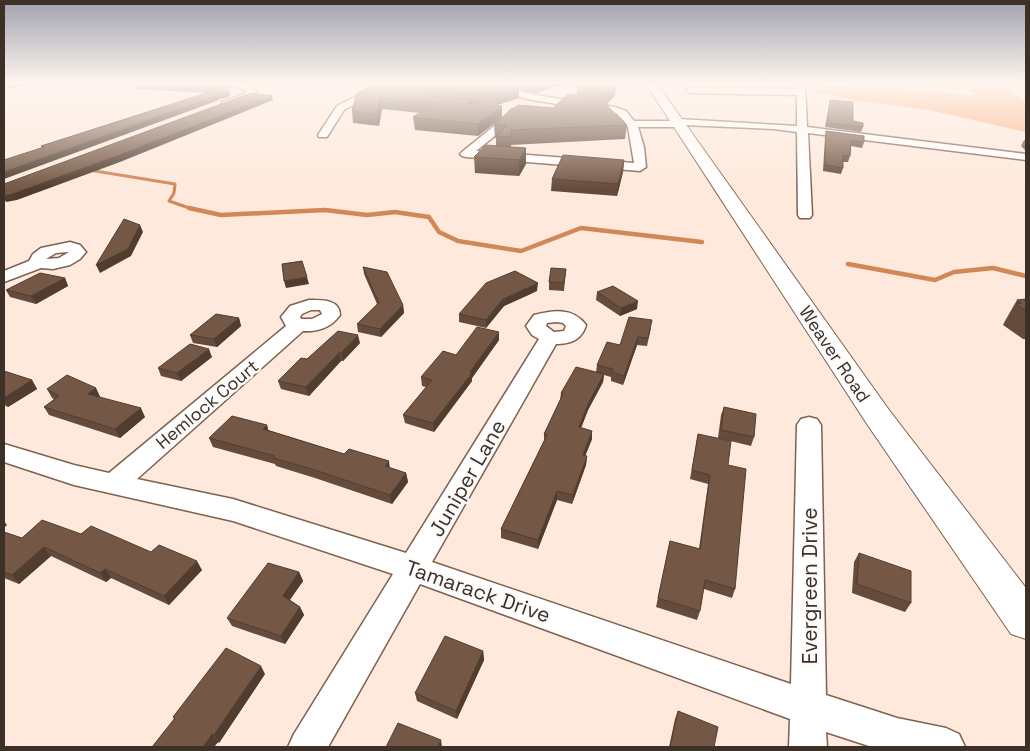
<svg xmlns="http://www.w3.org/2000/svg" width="1030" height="751" viewBox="0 0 1030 751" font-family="'Space Grotesk',sans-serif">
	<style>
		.forest { fill: #f8ac7a }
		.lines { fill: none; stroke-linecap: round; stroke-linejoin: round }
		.stream-far1 { stroke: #d18756; stroke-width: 3 }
		.stream { stroke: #d18756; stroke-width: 4.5 }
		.minor-casing { stroke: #7e614e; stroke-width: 3 }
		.secondary-casing { stroke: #7e614e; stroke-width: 2 }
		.minor { fill: #fff; fill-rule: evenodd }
		.secondary { fill: #fff; fill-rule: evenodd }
		.wall { fill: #644b3b }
		.shaded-wall { fill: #513d30 }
		.building { fill: #745745; stroke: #513d30 }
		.labels { text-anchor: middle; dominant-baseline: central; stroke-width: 5; stroke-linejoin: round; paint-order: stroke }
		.street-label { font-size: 18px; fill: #3d3027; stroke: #fbfbfb }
		.near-street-label { font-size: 21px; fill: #3d3027; stroke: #fbfbfb }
	</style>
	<rect width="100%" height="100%" fill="#fee9dc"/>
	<path class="forest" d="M964,84H1003L1026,102V132L929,110L857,101L817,92V85L977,95Z"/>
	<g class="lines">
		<path class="stream-far1" d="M89,170L175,184L174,193L169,201L192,209"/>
		<g class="stream">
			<path d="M189,208L221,215L325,210L367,215L395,212L429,217L439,232L458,241L521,251L581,228L702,242"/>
			<path d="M848,264L935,280L954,272L993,268L1026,276"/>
		</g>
		<g class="minor-casing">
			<g id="minor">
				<path d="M229,84H248L256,91C249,100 233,108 222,106V102L242,95L247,91Z"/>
				<path d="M380,84H391L344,110L327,137H319L318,135L337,106Z"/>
				<path d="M468,84H484L547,97L615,107L626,111L634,121H674L678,119L797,126V95L690,93L686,90L690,87L797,89V84H805L807,127L1026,154V160L808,133L812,215L810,218H800L798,215L797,132L774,129L683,125L679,127H638L644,147L646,167L640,171L466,157L462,156L460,154L462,152L504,118L511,110L514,109L519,112L512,122L476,151L634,163L628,127L624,124L625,122L616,113L532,100Z"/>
				<path d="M70,242L80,245L86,252L80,259L70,265L53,269L41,268L4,282V271L29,261L33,254L41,248ZM69,252L59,258L46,259L56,253Z"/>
				<path d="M309,300C321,300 340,299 340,315C332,327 318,332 303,331L137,479L233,499L406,553L539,339L532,335L526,326L534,315C553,310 573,307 586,325C582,340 570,344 556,344L432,562L791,684L797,425L801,419L809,417L817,419L821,425L826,695L897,718L946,728L959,734L965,747H872L826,732L827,747H789L790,719L420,584L328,747H288L294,734L393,574L233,521L74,485L4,462V444L74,465L109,473L286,326L281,317L290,306ZM311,310H320L322,314L312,319H301L300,317L302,314ZM557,322L563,323L566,326L564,331L554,332L546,326L547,323Z"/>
			</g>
		</g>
		<g class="secondary-casing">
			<path id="secondary" d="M646,84H657L889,410L1026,588V639L1011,634L867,424Z"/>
		</g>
		<use href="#minor" class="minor"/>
		<use href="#secondary" class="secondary"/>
	</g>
	<g class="wall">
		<path d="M133,84H230L231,87L221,91H229L230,96L42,148L41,146L208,93L135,89Z"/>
		<path d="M374,84L518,87L515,84H564L536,93L520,90L519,88V98L497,105L475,103L502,106V117L478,136L415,130L413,117L420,113L382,109L379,126L353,123L352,111Z"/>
		<path d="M616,84L615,95L607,104H605L627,125L625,139L511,145V147L526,148V164L519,176L475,173L474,157L496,146V138H495L494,124L553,108L577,96V87Z"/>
		<path d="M830,100L853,121L863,127L861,132L825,127Z"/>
		<path d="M826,131L864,142L862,148L851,146L850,156L848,162H843V168L841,174L823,171L825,137Z"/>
		<path d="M1024,140H1026V151L1021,146Z"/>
		<path d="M624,160L623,172L617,196L551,191L552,179Z"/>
		<path d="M363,267L403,305L404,313L381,337L358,332L357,324L377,304L364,274Z"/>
		<path d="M566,269L564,291L549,290V282Z"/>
		<path d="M65,278L68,286L36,304L10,297L6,290Z"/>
		<path d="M537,291L504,306L486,328L459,322V314Z"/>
		<path d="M597,292L637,309L620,316L596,300Z"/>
		<path d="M1026,299V339H1023L1003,325L1005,321L1017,300Z"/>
		<path d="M239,318L241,326L217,347L193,343L190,335Z"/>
		<path d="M651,328L647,346L637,345L623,385L611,381V377L604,375L603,382L588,410L581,428L592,439L585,456H587L586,465L572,504L557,500L538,549L501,538V529L544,441V434L560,400L561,393L596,372L597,365L620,345Z"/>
		<path d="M499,340L472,378V381L434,432L405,423L403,415L426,387L422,386L421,377L456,355Z"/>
		<path d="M360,343L343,361H341L309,396L281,389L278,381L307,359Z"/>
		<path d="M212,357L181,381L161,376L158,368Z"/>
		<path d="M4,371L32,380L37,389L8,407L4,405Z"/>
		<path d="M96,388L100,397L145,417L120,438L49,415L44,407L54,399L52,398L47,389Z"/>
		<path d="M724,407L754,437L751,446L718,438L721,415Z"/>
		<path d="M267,425L268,430L406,473L408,482L392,504L315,478L276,466L275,464L213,447L209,438Z"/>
		<path d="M698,434L728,465L735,589L732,598L704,589L700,611L697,620L656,607L670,541L699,549L708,484L690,479Z"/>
		<path d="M4,532L22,538L81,534L151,552L202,570L169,605L111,578L106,582L51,556L19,584L4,578Z"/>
		<path d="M859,553L911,603L905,612L852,593L854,562Z"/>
		<path d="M299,572L303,581L290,600L300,607L304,615L285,644L232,626L227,618Z"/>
		<path d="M483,651L484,660L457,719L417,701L415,693Z"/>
		<path d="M265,674L219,743L218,742L214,747H152L174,719L173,717Z"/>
		<path d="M678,711L714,747H669L675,719Z"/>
	</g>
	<g class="shaded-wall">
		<path d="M8,84H30L4,90V85Z"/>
		<path d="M225,84H230L231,87L214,93L213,88Z"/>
		<path d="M550,84H564L536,93V88Z"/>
		<path d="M615,84H616L615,95L607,104L608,91Z"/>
		<path d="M519,87V98L497,105V94Z"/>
		<path d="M229,91L230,96L4,179V172Z"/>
		<path d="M272,96L273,100L120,162L17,200L6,202L4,198V196Z"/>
		<path d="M380,98L382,109L379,126L377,114Z"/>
		<path d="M475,100V112L466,103Z"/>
		<path d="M502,106V117L478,136V124Z"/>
		<path d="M526,148V164L519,176V160Z"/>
		<path d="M624,160L623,172L617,196L618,184Z"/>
		<path d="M140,225L143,232L131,256L100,273L96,265Z"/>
		<path d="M307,277L309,284L286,288L284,281Z"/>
		<path d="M65,278L68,286L36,304L31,296Z"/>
		<path d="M538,283L537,291L504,306L486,328V320L503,299Z"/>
		<path d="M638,301L637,309L620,316L621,308Z"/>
		<path d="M403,305L404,313L381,337L380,329Z"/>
		<path d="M239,318L241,326L217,347L214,339Z"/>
		<path d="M499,332V340L472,378V381L434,432L433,423Z"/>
		<path d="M358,335L360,343L343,361L341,353Z"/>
		<path d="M638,337L637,345L623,385L624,376Z"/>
		<path d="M209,349L212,357L181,381L177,373Z"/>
		<path d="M339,353L341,361L309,396L306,387Z"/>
		<path d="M604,374L603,382L588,410L578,436L579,427L589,402Z"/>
		<path d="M32,380L37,389L8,407L4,400V398Z"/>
		<path d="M96,388L100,397L92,402L88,394Z"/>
		<path d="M141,408L145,417L120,438L115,429Z"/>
		<path d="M267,425L269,433L263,429Z"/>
		<path d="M592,431V439L582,464L583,455Z"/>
		<path d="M587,456L586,465L572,504L573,495Z"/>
		<path d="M389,461L390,470L385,466Z"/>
		<path d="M406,473L408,482L392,504L390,495Z"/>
		<path d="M557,491V500L538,549V540Z"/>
		<path d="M4,521L7,525L4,528Z"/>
		<path d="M44,547L51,556L19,584L12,575Z"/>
		<path d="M197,561L202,570L169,605L164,596Z"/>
		<path d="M105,569L111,578L106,582L100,573Z"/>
		<path d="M299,572L303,581L286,605L283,596Z"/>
		<path d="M300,607L304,615L285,644L281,636Z"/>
		<path d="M483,651L484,660L457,719L456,711Z"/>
		<path d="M261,666L265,674L219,743L214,735Z"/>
		<path d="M212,734L218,742L214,747H203Z"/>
		<path d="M441,740L442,747H438Z"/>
	</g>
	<g class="building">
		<path d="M136,84H225L213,88Z"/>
		<path d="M374,84H505L519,87L497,94L430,88L428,94L433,96L475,100L466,103L502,106L478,124L413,117L436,103L380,98L377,114L352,111L357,93Z"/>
		<path d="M519,84H550L536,88Z"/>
		<path d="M580,84H615L608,91L577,87Z"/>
		<path d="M216,90L229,91L4,172V160L44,147L41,146Z"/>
		<path d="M251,93L272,96L117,156L13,194L4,196V184Z"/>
		<path d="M568,94L600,99L627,125L511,130V137L496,136L507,125L494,124L518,105L553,108Z"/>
		<path d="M830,100L853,102V121L863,123V127L827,123Z"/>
		<path d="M826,131L864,136V142L851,140L850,156L843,155V168L825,165Z"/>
		<path d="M486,145L526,148L519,160L474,157Z"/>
		<path d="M563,155L624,160L618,184L552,179Z"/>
		<path d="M124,219L140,225L128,249L96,265Z"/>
		<path d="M302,261L307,277L284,281L282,264Z"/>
		<path d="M363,267L387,272L403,305L380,329L357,324L379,303Z"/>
		<path d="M551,268L566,269L564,283L549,282Z"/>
		<path d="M515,271L538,283L503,299L486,320L459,314L486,283Z"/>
		<path d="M40,273L65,278L31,296L6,290Z"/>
		<path d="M613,286L638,301L621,308L597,292Z"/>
		<path d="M1026,299V311L1016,304L1021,303L1017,300Z"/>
		<path d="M216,314L239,318L214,339L190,335Z"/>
		<path d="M629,317L652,320L648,338L638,337L624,376L612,372L613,369L597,365L607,342L620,345Z"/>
		<path d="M477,327L499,332L470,372L472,373L433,423L403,415L432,380L421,377L443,351L456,355Z"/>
		<path d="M338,331L358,335L341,353H339L306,387L278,381L301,358L307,359Z"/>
		<path d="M190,344L209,349L177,373L158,368Z"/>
		<path d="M576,367L604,374L589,402L579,427L592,431L583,455L587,456L573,495L557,491L538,540L501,529L547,435L544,434L563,394L561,393Z"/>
		<path d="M4,371L32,380L4,398Z"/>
		<path d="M67,375L96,388L88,394L141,408L115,429L44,407L59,396L47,389Z"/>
		<path d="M724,407L756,414L754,437L721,430Z"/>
		<path d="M232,416L267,425L263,429L344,454L349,449L389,461L385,466L406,473L390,495L312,469L273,458L275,456L209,438Z"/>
		<path d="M698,434L731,441L728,465L746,469L735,589L705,580L700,611L658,598L670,541L700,549L710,475L692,470Z"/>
		<path d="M42,520L81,534L91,526L151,552L159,545L197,561L164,596L105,569L100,573L44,547L12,575L4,572V532L22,538Z"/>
		<path d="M859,553L911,571V603L857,584Z"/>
		<path d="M268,563L299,572L283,596L300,607L281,636L227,618Z"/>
		<path d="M445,636L483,651L456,711L415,693Z"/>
		<path d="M226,648L261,666L214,735L212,734L203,747H152L175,718L173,717Z"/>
		<path d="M678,711L718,727L714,747H670Z"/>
		<path d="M398,723L441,740L438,747H386Z"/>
	</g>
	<linearGradient id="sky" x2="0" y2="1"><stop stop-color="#9fa2ae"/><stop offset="0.44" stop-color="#fff5ef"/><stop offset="1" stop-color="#fff5ef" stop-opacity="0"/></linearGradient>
	<rect width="1030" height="189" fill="url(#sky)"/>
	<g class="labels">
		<g class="street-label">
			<text transform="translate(835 354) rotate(56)">Weaver Road</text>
			<text transform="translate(207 404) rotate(-40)">Hemlock Court</text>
		</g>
		<g class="near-street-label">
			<text transform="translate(467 478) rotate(-60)">Juniper Lane</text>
			<text transform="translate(809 586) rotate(-90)">Evergreen Drive</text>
			<text transform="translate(478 591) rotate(19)">Tamarack Drive</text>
		</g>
	</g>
	<rect width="1030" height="751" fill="none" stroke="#3d3027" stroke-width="10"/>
</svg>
